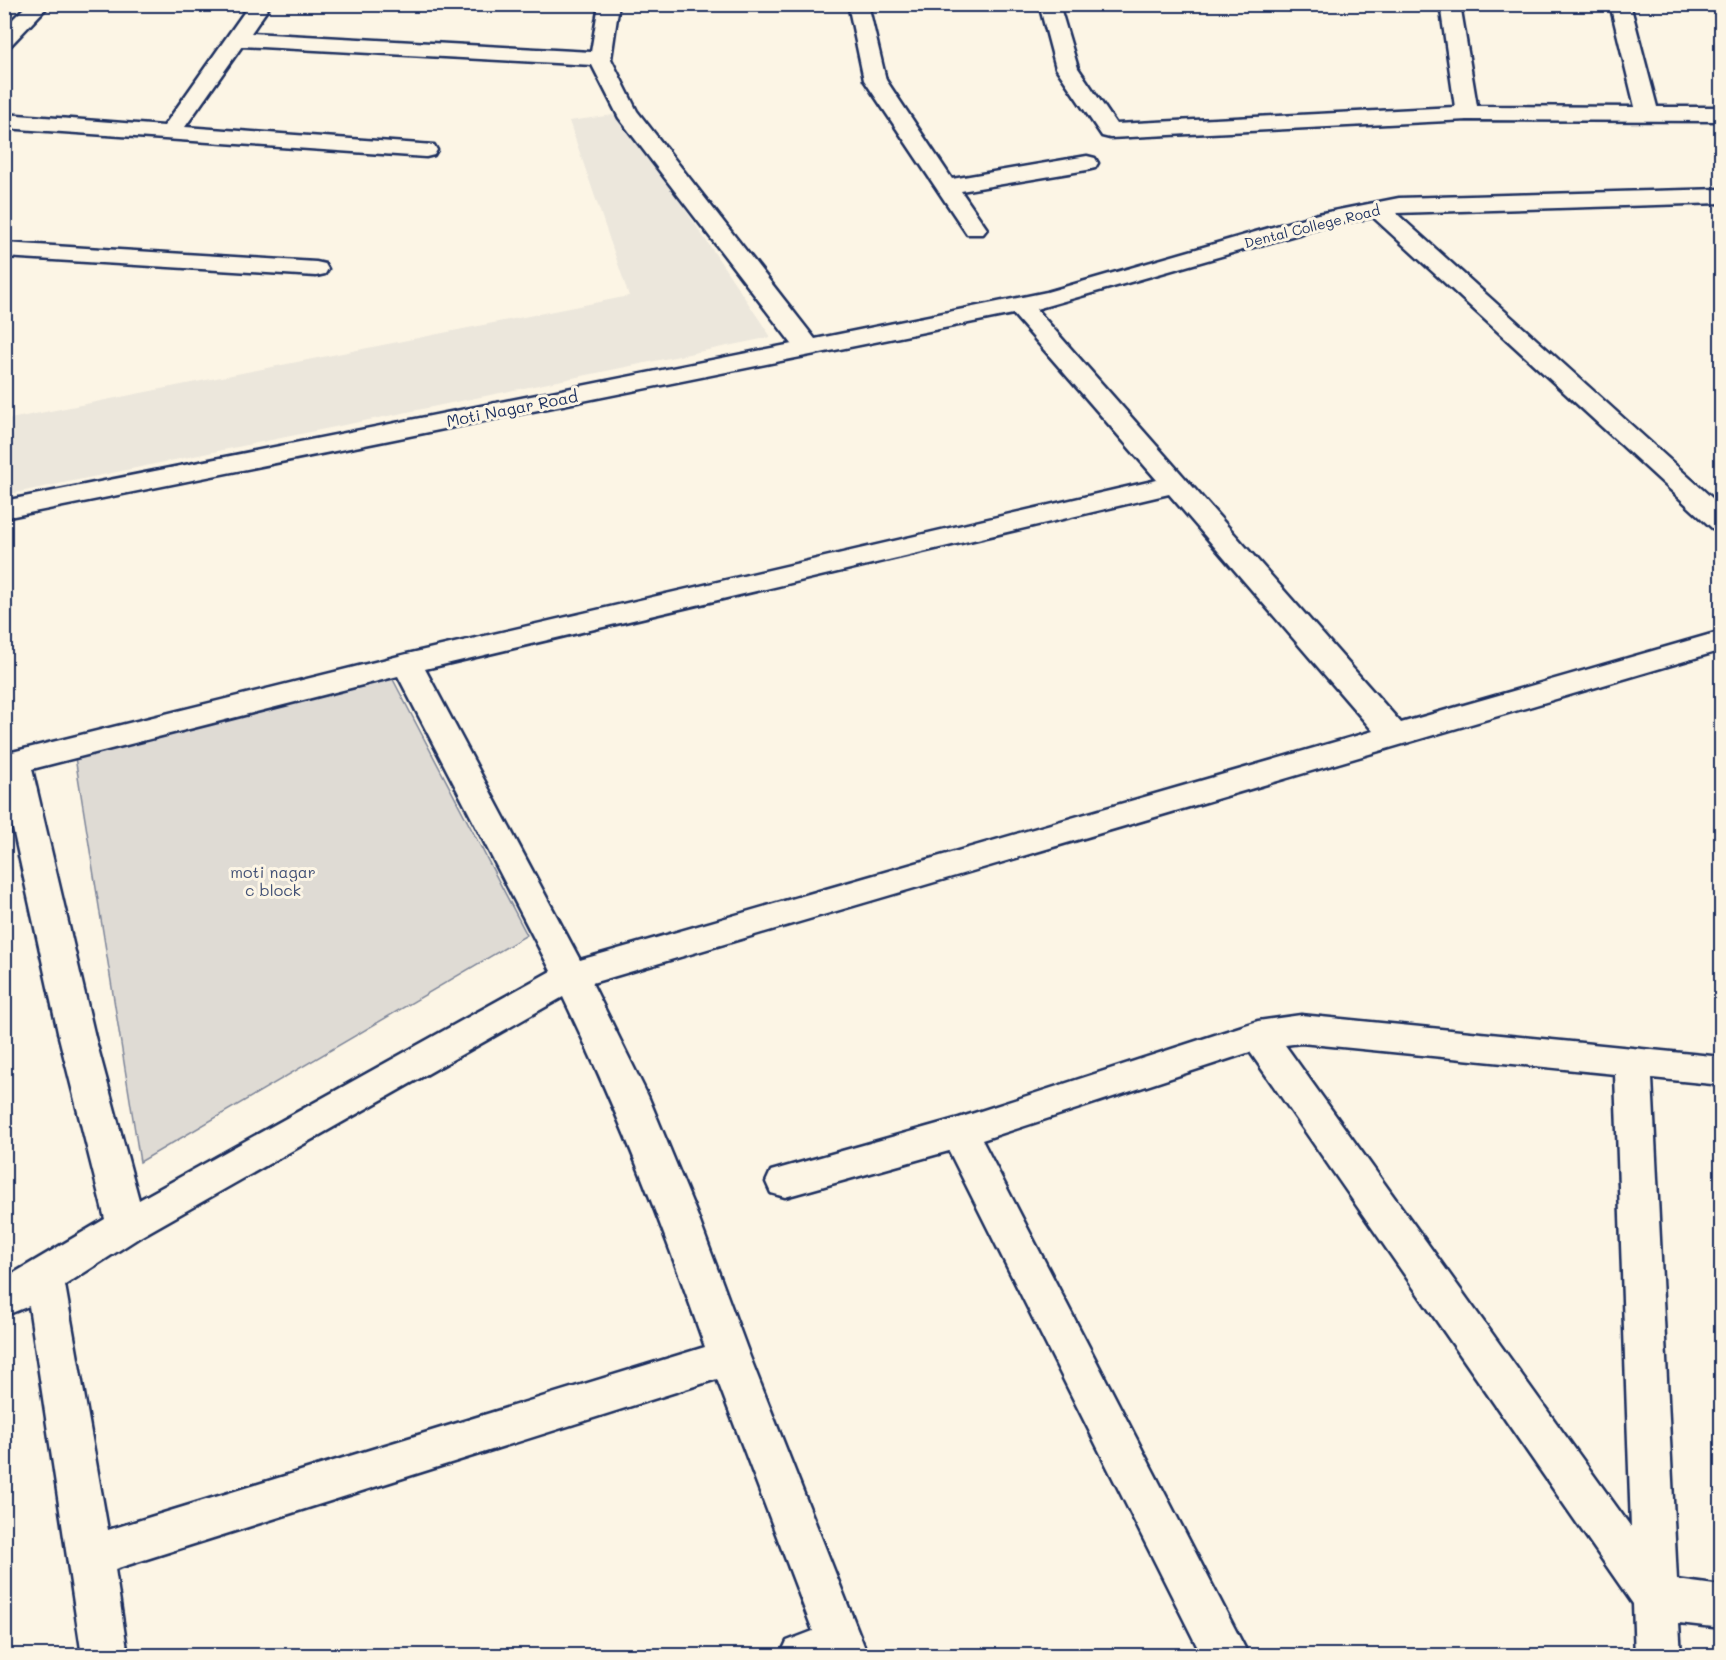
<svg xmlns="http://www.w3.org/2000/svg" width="1726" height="1660" viewBox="0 0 1726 1660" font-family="Mali,sans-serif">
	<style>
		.built { fill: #ece7dc }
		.green { fill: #dfdbd4; stroke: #7d8599; stroke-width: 1.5 }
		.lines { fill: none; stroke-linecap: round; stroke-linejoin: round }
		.minor-casing { stroke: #1b2f5e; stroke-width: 5 }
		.minor { fill: #fcf5e5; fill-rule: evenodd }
		.labels { text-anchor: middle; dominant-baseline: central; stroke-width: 6; stroke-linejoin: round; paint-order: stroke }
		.far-street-label { font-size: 14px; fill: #1b2f5e; stroke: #fcf5e5 }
		.street-label { font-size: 16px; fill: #1b2f5e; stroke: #fcf5e5 }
		.park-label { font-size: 16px; fill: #425176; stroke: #fcf5e5 }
	</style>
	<rect width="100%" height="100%" fill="#fcf5e5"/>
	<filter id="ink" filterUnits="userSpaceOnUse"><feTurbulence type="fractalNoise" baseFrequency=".0167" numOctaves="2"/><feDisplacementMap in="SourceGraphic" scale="12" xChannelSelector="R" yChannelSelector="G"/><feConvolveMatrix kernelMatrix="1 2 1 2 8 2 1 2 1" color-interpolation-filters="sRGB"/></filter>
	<g filter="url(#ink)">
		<path class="built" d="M621,114L771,337L5,495V420L629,296L569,121Z"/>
		<path class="green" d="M388,670L527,935L140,1162L74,751Z"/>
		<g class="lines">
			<g class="minor-casing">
				<g id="minor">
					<path d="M28,4H50L11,45L4,47V28Z"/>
					<path d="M250,4H271L251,33L591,52L599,4H619L611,59L637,111L815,339L1047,292L1318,214L1399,198L1722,189V203L1396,213L1722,507V530L1712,528L1373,217L1330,225L1036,309L1401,723L1722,631V650L592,983L648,1096L698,1217L750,1357L868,1656H780L787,1641L813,1631L717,1379L115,1569L128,1656H82L29,1306L4,1316V1279L105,1219L59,1037L4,788V754L407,654L1157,480L1013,314L4,518V501L792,344L619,118L592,65L242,46L185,127L434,145L437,150L434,155L426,157L4,128V114L164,126ZM1169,494L1373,731L580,960L425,669ZM398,676L551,971L139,1200L95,1037L32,769ZM563,997C618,1112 663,1226 705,1347L108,1530L65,1285L140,1237Z"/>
					<path d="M848,4H868L886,80L952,179L1087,156L1095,158L1098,163L1095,168L1087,170L961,191L987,229L983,234H967L864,80Z"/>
					<path d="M1039,4H1059L1078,68L1116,124L1455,107L1440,4H1460L1477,106L1635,107L1610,4H1630L1657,107H1722V121L1467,120L1110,138L1102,136L1056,68Z"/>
					<path d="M4,243L316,262L325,264L328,269L325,274L316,276L4,257Z"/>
					<path d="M1301,1015L1722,1057V1085L1652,1078L1677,1580L1722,1586V1628L1679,1623L1681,1656H1635L1633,1604L1250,1052L982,1140L1249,1656H1202L949,1151L785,1197L771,1193L766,1182L771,1171L785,1167L959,1118L1258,1021ZM1301,1043L1615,1074L1631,1527L1285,1045Z"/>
				</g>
			</g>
			<use href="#minor" class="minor"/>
		</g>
	</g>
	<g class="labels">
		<g class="far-street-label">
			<text transform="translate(1312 226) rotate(-14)">Dental College Road</text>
		</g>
		<g class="street-label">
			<text transform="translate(512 408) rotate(-11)">Moti Nagar Road</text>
		</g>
		<g class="park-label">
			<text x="273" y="871">moti nagar<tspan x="273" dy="18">c block</tspan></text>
		</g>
	</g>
	<rect width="1726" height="1660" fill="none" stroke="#fcf5e5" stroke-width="24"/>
	<rect x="12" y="12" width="1702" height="1636" fill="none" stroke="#1b2f5e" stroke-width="2" filter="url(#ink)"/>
</svg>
